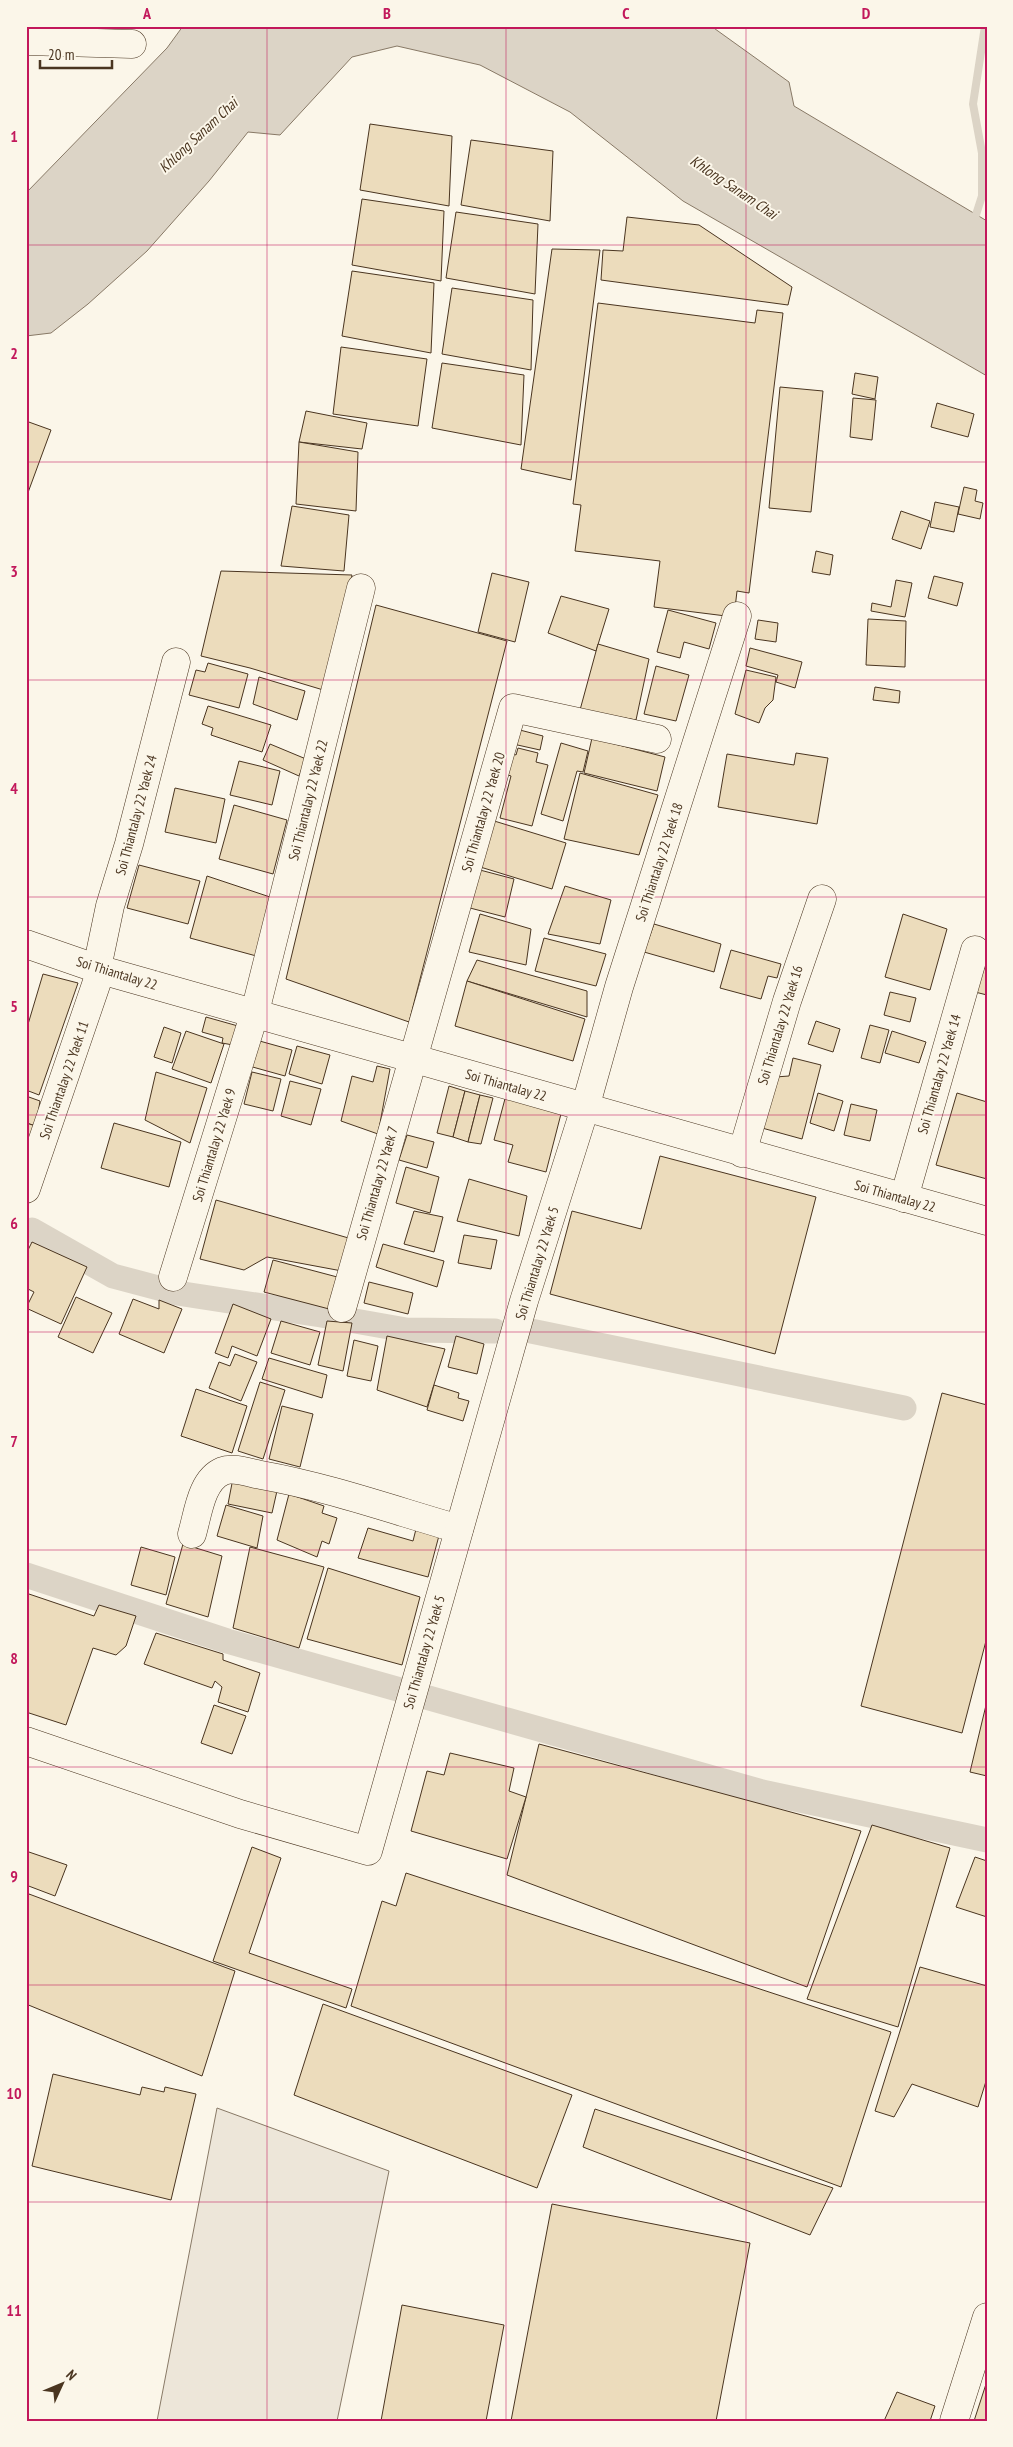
<svg xmlns="http://www.w3.org/2000/svg" width="1013" height="2447" viewBox="0 0 1013 2447" font-family="'PT Sans Narrow',sans-serif">
	<style>
		.grass { fill: #ede6d9; stroke: #887966 }
		.water { fill: #dcd4c6; stroke: #887966 }
		.lines { fill: none; stroke-linecap: round; stroke-linejoin: round }
		.stream { stroke: #dcd4c6; stroke-width: 8 }
		.canal { stroke: #dcd4c6; stroke-width: 25 }
		.building { fill: #ecdcbc; stroke: #4a3520 }
		.minor-casing { stroke: #4a3520; stroke-width: 29 }
		.minor { stroke: #fbf6e9; stroke-width: 28 }
		.grid { fill: none; stroke: #c2185b; stroke-width: 1; stroke-opacity: 0.55 }
		.labels { text-anchor: middle; dominant-baseline: central; stroke-width: 4; stroke-linejoin: round; paint-order: stroke }
		.street-label { font-size: 14px; fill: #4a3520; stroke: #fbf6e9 }
		.water-label { font-size: 15px; font-style: italic; fill: #4a3520; stroke: #fbf6e9 }
		.neatline { fill: none; stroke: #c2185b; stroke-width: 2 }
		.grid-label { font-size: 16px; text-anchor: middle; font-weight: bold; fill: #c2185b }
	</style>
	<rect width="100%" height="100%" fill="#fbf6e9"/>
	<path class="grass" d="M217,2108L389,2171L337,2421H157Z"/>
	<path class="water" d="M183,26H711L789,82L794,106L987,221V376L683,201L570,112L480,65L397,46L352,57L280,135L248,132L209,181L147,251L88,304L51,333L26,336V193L167,48Z"/>
	<g class="lines">
		<path class="stream" d="M973,224L982,196V153L973,104L985,26"/>
		<g class="canal">
			<path d="M32,1230L113,1276L177,1293L321,1315L406,1330L495,1331"/>
			<path d="M531,1331L904,1408"/>
			<path d="M26,1575L227,1641L762,1792L987,1840"/>
		</g>
	</g>
	<g class="building">
		<path d="M370,124L452,136L449,206L360,190Z"/>
		<path d="M471,140L553,151L550,221L461,205Z"/>
		<path d="M362,199L444,211L441,281L352,265Z"/>
		<path d="M456,212L538,224L535,294L446,278Z"/>
		<path d="M627,217L699,225L792,287L788,305L601,280L603,250L623,251Z"/>
		<path d="M552,249L600,250L571,480L521,469Z"/>
		<path d="M352,271L434,283L431,353L342,336Z"/>
		<path d="M452,288L533,300L531,370L442,354Z"/>
		<path d="M598,303L755,323L757,310L783,313L749,593L737,591L734,617L654,607L660,561L575,551L581,505L573,504Z"/>
		<path d="M341,347L427,359L418,426L333,414Z"/>
		<path d="M442,363L524,375L521,445L432,428Z"/>
		<path d="M855,373L878,377L875,399L852,394Z"/>
		<path d="M780,387L823,391L811,512L769,508Z"/>
		<path d="M853,398L876,400L872,440L850,437Z"/>
		<path d="M937,403L974,414L968,437L931,427Z"/>
		<path d="M306,411L367,423L362,449L299,442Z"/>
		<path d="M26,421L51,430L26,498Z"/>
		<path d="M299,442L358,452L356,511L296,504Z"/>
		<path d="M964,487L977,490L975,501L983,503L980,519L958,514Z"/>
		<path d="M935,502L959,507L954,532L930,527Z"/>
		<path d="M292,506L349,515L344,571L281,566Z"/>
		<path d="M901,511L930,521L921,549L892,539Z"/>
		<path d="M816,551L833,555L830,575L812,572Z"/>
		<path d="M221,571L352,575L330,692L250,668L201,656Z"/>
		<path d="M492,573L529,582L515,642L478,632Z"/>
		<path d="M934,576L963,583L957,606L928,598Z"/>
		<path d="M896,580L912,583L905,617L871,611L872,603L891,607Z"/>
		<path d="M561,596L609,609L596,651L548,633Z"/>
		<path d="M376,605L507,641L409,1022L286,979Z"/>
		<path d="M668,610L716,623L709,649L684,642L680,658L657,652Z"/>
		<path d="M868,619L906,621L905,667L866,665Z"/>
		<path d="M758,620L778,623L776,642L755,639Z"/>
		<path d="M598,644L649,659L636,720L580,710Z"/>
		<path d="M750,648L802,662L795,688L776,682L778,675L746,666Z"/>
		<path d="M208,663L248,674L239,708L189,695L196,670L205,672Z"/>
		<path d="M656,666L689,675L676,721L644,714Z"/>
		<path d="M746,670L776,677L773,700L765,708L759,723L735,714Z"/>
		<path d="M259,677L305,691L297,720L253,704Z"/>
		<path d="M875,687L900,691L899,703L873,700Z"/>
		<path d="M208,706L271,725L262,752L211,735L213,728L202,724Z"/>
		<path d="M516,729L543,736L540,750L513,744Z"/>
		<path d="M592,738L665,757L657,791L584,773Z"/>
		<path d="M561,743L588,751L583,772L577,771L563,821L541,814Z"/>
		<path d="M270,744L306,759L299,776L263,760Z"/>
		<path d="M518,748L538,753L536,762L548,765L532,826L500,818L511,776L505,774L511,753L516,755Z"/>
		<path d="M796,753L828,758L817,824L718,807L727,754L794,765Z"/>
		<path d="M239,761L280,771L272,805L230,795Z"/>
		<path d="M580,773L658,795L639,855L564,839Z"/>
		<path d="M175,788L225,799L216,843L165,832Z"/>
		<path d="M234,805L287,820L273,874L219,859Z"/>
		<path d="M491,820L566,843L552,889L477,866Z"/>
		<path d="M139,865L200,881L188,924L127,908Z"/>
		<path d="M480,870L514,879L505,917L470,908Z"/>
		<path d="M207,876L273,898L260,957L190,938Z"/>
		<path d="M565,886L611,900L600,944L548,934Z"/>
		<path d="M480,914L531,929L526,965L469,952Z"/>
		<path d="M903,914L947,929L930,990L885,977Z"/>
		<path d="M654,924L721,944L714,972L644,952Z"/>
		<path d="M544,938L606,954L596,986L535,971Z"/>
		<path d="M731,950L781,964L777,978L768,976L761,999L720,988Z"/>
		<path d="M477,960L587,991V1017L467,981Z"/>
		<path d="M981,968L987,969V995L975,992Z"/>
		<path d="M43,974L78,983L39,1095L26,1090V1031Z"/>
		<path d="M467,981L585,1019L573,1061L455,1026Z"/>
		<path d="M890,992L916,998L910,1022L884,1015Z"/>
		<path d="M206,1017L238,1026L233,1045L222,1043L223,1038L202,1032Z"/>
		<path d="M816,1021L840,1029L833,1052L808,1044Z"/>
		<path d="M870,1025L889,1030L880,1063L861,1058Z"/>
		<path d="M164,1027L181,1033L172,1063L154,1057Z"/>
		<path d="M186,1031L224,1044L211,1083L172,1069Z"/>
		<path d="M892,1031L926,1042L919,1063L885,1053Z"/>
		<path d="M256,1040L292,1050L285,1076L249,1066Z"/>
		<path d="M297,1046L330,1055L322,1084L289,1074Z"/>
		<path d="M793,1058L821,1065L802,1139L762,1128L775,1077L789,1076Z"/>
		<path d="M377,1066L390,1069L378,1134L341,1121L352,1076L373,1082Z"/>
		<path d="M156,1072L207,1088L190,1143L145,1120Z"/>
		<path d="M252,1072L281,1079L273,1111L244,1104Z"/>
		<path d="M290,1081L321,1089L311,1125L281,1116Z"/>
		<path d="M449,1086L465,1091L453,1137L437,1133Z"/>
		<path d="M465,1091L480,1095L468,1142L453,1137Z"/>
		<path d="M818,1093L843,1101L834,1131L810,1123Z"/>
		<path d="M957,1093L987,1102V1179L936,1165Z"/>
		<path d="M480,1095L493,1098L481,1144L468,1142Z"/>
		<path d="M506,1095L562,1110L546,1172L508,1162L513,1145L494,1140Z"/>
		<path d="M26,1096L40,1101L36,1126L26,1123Z"/>
		<path d="M851,1104L877,1110L870,1141L844,1135Z"/>
		<path d="M26,1123L36,1126L31,1145L26,1144Z"/>
		<path d="M114,1123L181,1142L169,1187L101,1168Z"/>
		<path d="M407,1135L434,1142L427,1168L399,1160Z"/>
		<path d="M660,1156L816,1197L775,1354L550,1294L572,1211L641,1229Z"/>
		<path d="M406,1167L439,1177L430,1213L396,1203Z"/>
		<path d="M469,1179L527,1196L519,1236L457,1221Z"/>
		<path d="M216,1200L352,1239L342,1271L267,1257L244,1270L200,1259Z"/>
		<path d="M414,1211L443,1217L434,1252L404,1244Z"/>
		<path d="M464,1235L497,1240L491,1269L458,1263Z"/>
		<path d="M32,1242L87,1267L61,1324L26,1308L34,1292L26,1288V1254Z"/>
		<path d="M383,1244L444,1261L437,1287L376,1267Z"/>
		<path d="M273,1260L341,1278L333,1310L264,1292Z"/>
		<path d="M369,1282L413,1293L408,1314L364,1303Z"/>
		<path d="M76,1297L112,1313L93,1353L58,1337Z"/>
		<path d="M133,1299L159,1309V1300L182,1309L164,1353L119,1334Z"/>
		<path d="M233,1304L271,1319L257,1356L232,1346L228,1358L215,1353Z"/>
		<path d="M281,1321L320,1332L310,1365L271,1353Z"/>
		<path d="M327,1321L352,1323L343,1371L318,1365Z"/>
		<path d="M387,1336L445,1349L427,1407L377,1390Z"/>
		<path d="M456,1336L484,1344L477,1374L448,1367Z"/>
		<path d="M354,1340L378,1346L371,1381L347,1376Z"/>
		<path d="M235,1354L257,1362L241,1401L209,1388L219,1362L230,1366Z"/>
		<path d="M269,1358L327,1375L322,1398L262,1379Z"/>
		<path d="M260,1382L285,1390L263,1459L238,1451Z"/>
		<path d="M434,1385L459,1393L458,1398L469,1401L463,1421L427,1410Z"/>
		<path d="M196,1389L247,1406L232,1453L181,1436Z"/>
		<path d="M942,1393L987,1405V1637L962,1733L861,1706Z"/>
		<path d="M282,1406L313,1414L300,1467L269,1459Z"/>
		<path d="M234,1473L279,1482L272,1513L228,1504Z"/>
		<path d="M289,1494L324,1506L322,1513L337,1518L329,1544L322,1541L317,1557L277,1540Z"/>
		<path d="M226,1505L263,1516L257,1548L217,1536Z"/>
		<path d="M418,1521L441,1528L428,1577L358,1558L368,1528L413,1541Z"/>
		<path d="M183,1544L222,1556L208,1617L166,1604Z"/>
		<path d="M141,1547L175,1557L166,1595L131,1585Z"/>
		<path d="M250,1547L324,1567L299,1648L233,1628Z"/>
		<path d="M328,1568L420,1597L402,1665L307,1639Z"/>
		<path d="M26,1593L94,1616L99,1605L136,1616L126,1646L116,1655L93,1648L66,1725L26,1712Z"/>
		<path d="M156,1633L223,1654V1660L260,1673L248,1712L218,1702L222,1687L215,1681L212,1688L144,1664Z"/>
		<path d="M987,1701V1776L970,1772Z"/>
		<path d="M214,1705L246,1716L232,1754L201,1743Z"/>
		<path d="M539,1744L861,1831L807,1987L507,1875Z"/>
		<path d="M450,1753L514,1768L509,1791L526,1797L507,1859L411,1831L427,1771L444,1775Z"/>
		<path d="M872,1825L950,1848L898,2027L807,1999Z"/>
		<path d="M252,1847L281,1858L249,1953L352,1989L346,2008L213,1961Z"/>
		<path d="M26,1851L67,1865L55,1896L26,1885Z"/>
		<path d="M975,1857L987,1861V1917L956,1907Z"/>
		<path d="M406,1873L891,2032L841,2187L351,2006L382,1901L396,1906Z"/>
		<path d="M29,1894L235,1971L202,2076L26,2004V1901Z"/>
		<path d="M920,1967L987,1986V2078L978,2107L912,2084L894,2117L875,2111Z"/>
		<path d="M323,2004L572,2095L537,2188L294,2095Z"/>
		<path d="M53,2074L140,2095L142,2087L164,2092L165,2087L196,2094L171,2200L32,2166Z"/>
		<path d="M595,2109L833,2188L810,2235L583,2147Z"/>
		<path d="M552,2204L750,2243L716,2421H511Z"/>
		<path d="M402,2305L504,2325L486,2421H381Z"/>
		<path d="M987,2381V2421H974Z"/>
		<path d="M897,2392L935,2406L930,2421H884Z"/>
	</g>
	<g class="lines">
		<g class="minor-casing">
			<g id="minor">
				<path d="M26,41L132,44"/>
				<path d="M26,944L101,970L987,1221"/>
				<path d="M97,968L110,906L129,844L176,662"/>
				<path d="M742,1153L787,1001L822,899"/>
				<path d="M26,1189L101,970"/>
				<path d="M904,1198L975,950"/>
				<path d="M173,1277L255,1012L361,588"/>
				<path d="M342,1308L513,708L657,739"/>
				<path d="M192,1534C198,1514 201,1480 223,1471C233,1467 250,1473 261,1475C328,1487 393,1510 459,1529"/>
				<path d="M26,1741L240,1814L368,1851L524,1301L585,1108L619,987L737,616"/>
				<path d="M954,2421L987,2317"/>
			</g>
		</g>
		<use href="#minor" class="minor"/>
	</g>
	<path class="grid" d="M267,26V2421M506,26V2421M746,26V2421M26,245H987M26,462H987M26,680H987M26,897H987M26,1115H987M26,1332H987M26,1550H987M26,1767H987M26,1985H987M26,2202H987"/>
	<g class="labels">
		<g class="street-label">
			<text transform="translate(308 800) rotate(-76)">Soi Thiantalay 22 Yaek 22</text>
			<text transform="translate(483 812) rotate(-74)">Soi Thiantalay 22 Yaek 20</text>
			<text transform="translate(136 815) rotate(-75)">Soi Thiantalay 22 Yaek 24</text>
			<text transform="translate(659 862) rotate(-72)">Soi Thiantalay 22 Yaek 18</text>
			<text transform="translate(117 973) rotate(17)">Soi Thiantalay 22</text>
			<text transform="translate(780 1025) rotate(-73)">Soi Thiantalay 22 Yaek 16</text>
			<text transform="translate(939 1074) rotate(-74)">Soi Thiantalay 22 Yaek 14</text>
			<text transform="translate(64 1080) rotate(-71)">Soi Thiantalay 22 Yaek 11</text>
			<text transform="translate(506 1085) rotate(16)">Soi Thiantalay 22</text>
			<text transform="translate(214 1145) rotate(-73)">Soi Thiantalay 22 Yaek 9</text>
			<text transform="translate(377 1183) rotate(-74)">Soi Thiantalay 22 Yaek 7</text>
			<text transform="translate(895 1196) rotate(16)">Soi Thiantalay 22</text>
			<text transform="translate(537 1263) rotate(-73)">Soi Thiantalay 22 Yaek 5</text>
			<text transform="translate(424 1652) rotate(-74)">Soi Thiantalay 22 Yaek 5</text>
		</g>
		<g class="water-label">
			<text transform="translate(198 135) rotate(-43)">Khlong Sanam Chai</text>
			<text transform="translate(734 187) rotate(34)">Khlong Sanam Chai</text>
		</g>
	</g>
	<rect width="1013" height="2447" fill="none" stroke="#fbf6e9" stroke-width="55"/>
	<g transform="translate(62 2384) rotate(46)" stroke="#fbf6e9" stroke-width="4" paint-order="stroke">
	<path d="M0-4L9 19L0 12L-9 19Z" fill="#4a3520"/>
	<text y="-8" font-size="14" font-weight="bold" text-anchor="middle" fill="#4a3520">N</text>
	</g>
	<path d="M40 60v8h72v-8" fill="none" stroke="#4a3520" stroke-width="2.5"/>
	<text x="48" y="60" font-size="15" fill="#4a3520" stroke="#fbf6e9" stroke-width="4" paint-order="stroke">20 m</text>
	<rect x="28" y="28" width="958" height="2392" class="neatline"/>
	<g class="grid-label">
		<text x="147" y="19">A</text>
		<text x="387" y="19">B</text>
		<text x="626" y="19">C</text>
		<text x="866" y="19">D</text>
		<text x="14" y="142">1</text>
		<text x="14" y="359">2</text>
		<text x="14" y="577">3</text>
		<text x="14" y="794">4</text>
		<text x="14" y="1012">5</text>
		<text x="14" y="1229">6</text>
		<text x="14" y="1447">7</text>
		<text x="14" y="1664">8</text>
		<text x="14" y="1882">9</text>
		<text x="14" y="2099">10</text>
		<text x="14" y="2316">11</text>
	</g>
</svg>
